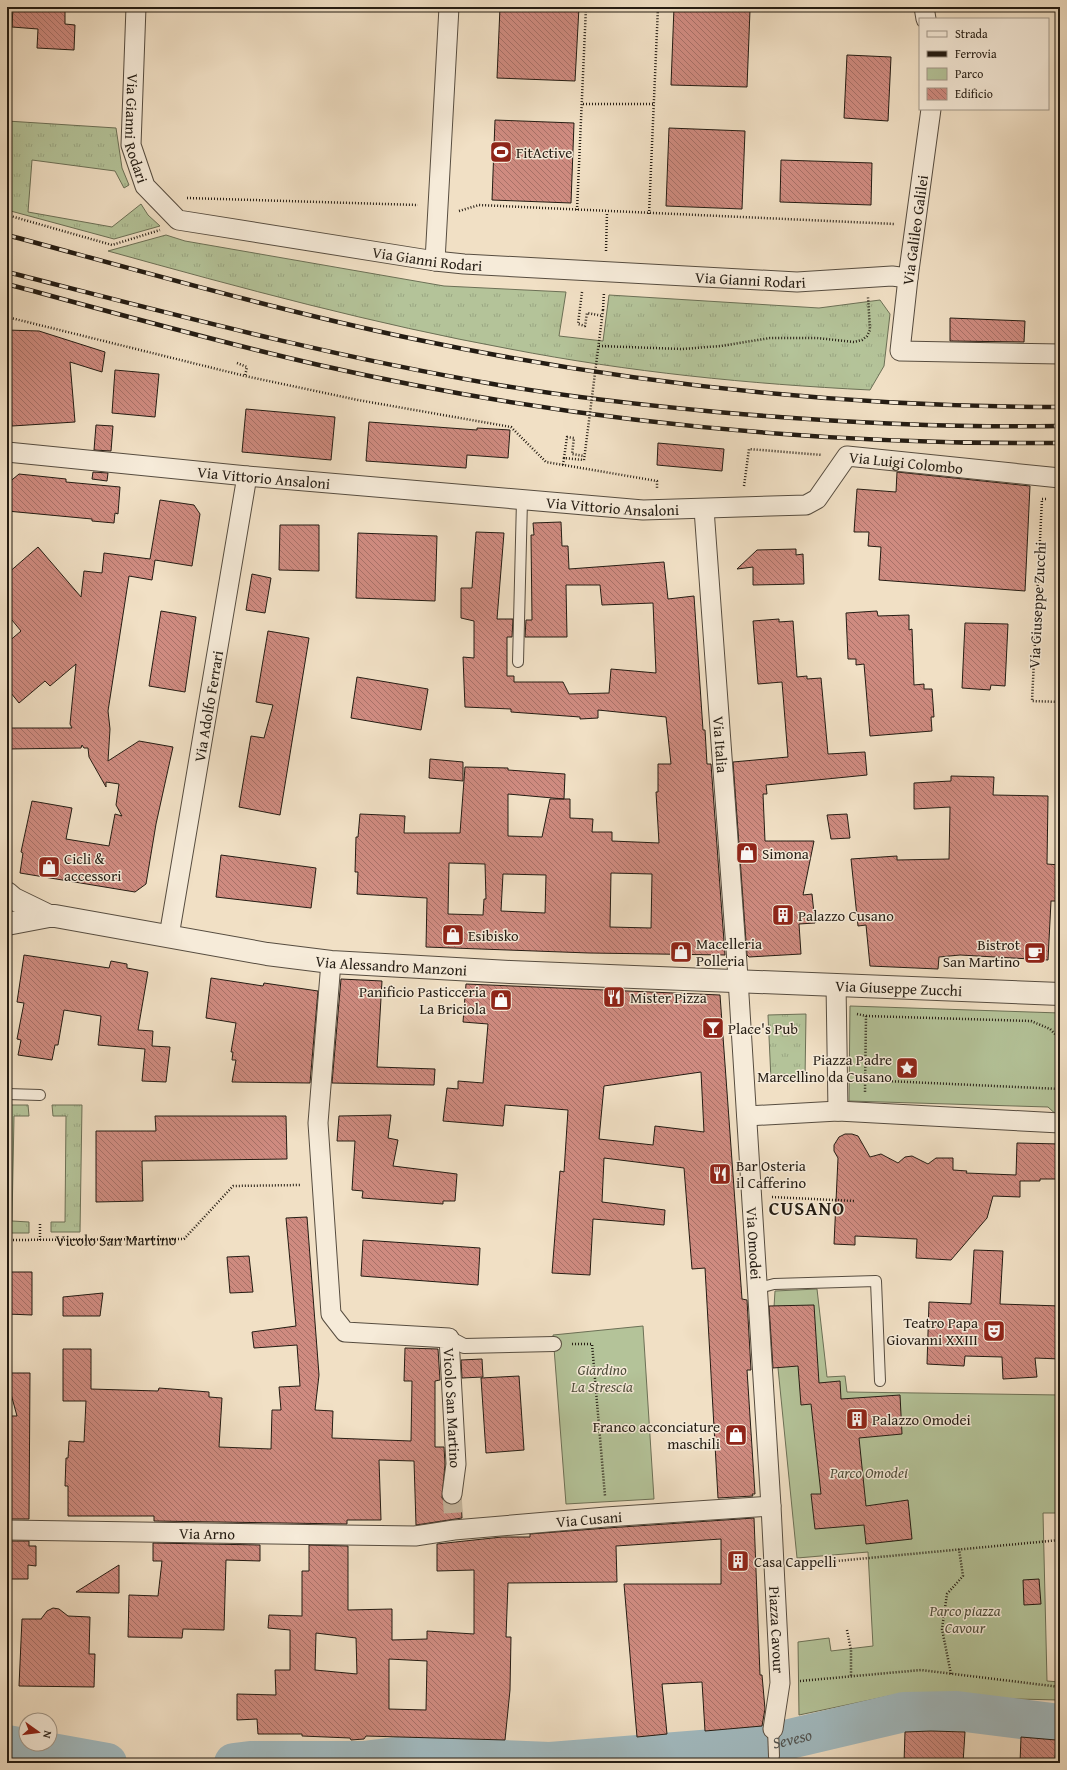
<svg xmlns="http://www.w3.org/2000/svg" width="1067" height="1770" viewBox="0 0 1067 1770" font-family="'Gentium Book Plus',serif">
	<style>
		.grass { fill: url(#grass-tufts); stroke: #6c7056 }
		.park { fill: #b4c399; stroke: #6c7056 }
		.lines { fill: none; stroke-linecap: round; stroke-linejoin: round }
		.river { stroke: #a1bac0; stroke-width: 40 }
		.building { fill: url(#building-back-hatch); stroke: #241c13; fill-rule: evenodd }
		.minor-tunnel { stroke: #c8b9a1; stroke-width: 19; stroke-dasharray: 19 10; stroke-linecap: butt }
		.service-casing { stroke: #574d40; stroke-width: 12 }
		.pedestrian-casing { stroke: #574d40; stroke-width: 16 }
		.minor-casing { stroke: #574d40; stroke-width: 21 }
		.tertiary-casing { stroke: #574d40; stroke-width: 24 }
		.path { stroke: #241c13; stroke-width: 2.5; stroke-dasharray: 1 2; stroke-linecap: butt }
		.service { stroke: #f6ebd9; stroke-width: 10 }
		.pedestrian { stroke: #f6ebd9; stroke-width: 14 }
		.minor { stroke: #f6ebd9; stroke-width: 19 }
		.tertiary { stroke: #f6ebd9; stroke-width: 22 }
		.rail-casing { stroke: #241c13; stroke-width: 4.5 }
		.rail { stroke: #f6ebd9; stroke-width: 3; stroke-dasharray: 9; stroke-linecap: butt }
		.path-bridge { stroke: #241c13; stroke-width: 2.5; stroke-dasharray: 1 2; stroke-linecap: butt }
		.labels { text-anchor: middle; dominant-baseline: central; stroke-width: 3; stroke-linejoin: round; paint-order: stroke }
		.street-label { font-size: 15px; fill: #241c13; stroke: #f6ebd9 }
		.poi-label { font-size: 15px; fill: #241c13; stroke: #f6ebd9; text-anchor: start }
		.park-label { font-size: 15px; font-style: italic; fill: #4f4e3b; stroke: #f6ebd9 }
		.water-label { font-size: 16px; font-style: italic; fill: #505350; stroke: #f6ebd9 }
		.district-label { font-size: 19px; font-weight: bold; letter-spacing: 1px; fill: #241c13; stroke: #f6ebd9 }
	</style>
	<defs>
		<pattern id="grass-tufts" width="24" height="20" patternUnits="userSpaceOnUse"><rect width="24" height="20" fill="#b4c399"/><path d="M3 7l-1-3M5 7V3M7 7l1-3M15 17l-1-3M17 17v-4M19 17l1-3" fill="none" stroke="#9ba783"/></pattern>
		<pattern id="building-back-hatch" width="6" height="6" patternUnits="userSpaceOnUse"><rect width="6" height="6" fill="#cf8b80"/><path d="M-1 5l2 2M0 0l6 6M5-1l2 2" fill="none" stroke="#a87168"/></pattern>
	</defs>
	<rect width="100%" height="100%" fill="#f1e0c5"/>
	<filter id="stains"><feTurbulence type="fractalNoise" baseFrequency=".005" numOctaves="4"/><feColorMatrix values="0 0 0 0 .2 0 0 0 0 .09 0 0 0 0 .02 0 0 0 .5 -.17"/></filter>
	<radialGradient id="worn" r=".72"><stop offset=".6" stop-color="#630" stop-opacity="0"/><stop offset="1" stop-color="#630" stop-opacity=".3"/></radialGradient>
	<g class="grass">
		<path d="M7,121L116,128L122,168L129,185L124,188L115,171L32,160L28,212L112,227L141,204L148,215L160,226L114,239L7,210Z"/>
		<path d="M166,235L185,241L444,286L566,292L559,336L603,341L609,295L819,308L880,300L890,314L884,366L870,390C749,384 629,372 510,349C374,324 241,288 108,251Z"/>
		<path d="M806,1014L805,1079L771,1080L768,1015Z"/>
		<path d="M7,1105H28L29,1116H14L12,1221L29,1222V1233H7Z"/>
		<path d="M52,1105H82L80,1232H51V1222H65L66,1116H53Z"/>
	</g>
	<g class="park">
		<path d="M850,1006L1060,1013V1118L1048,1107L849,1101Z"/>
		<path d="M817,1289L827,1377L845,1376L847,1392L1060,1395V1513H1043L1047,1681L1060,1682L1059,1700L889,1696L799,1715L798,1642L829,1638L831,1651L873,1646L868,1552L797,1558L778,1368L774,1307L775,1291Z"/>
		<path d="M643,1326L654,1499L566,1504L553,1335Z"/>
	</g>
	<g class="lines">
		<g class="river">
			<path d="M7,1745L107,1763"/>
			<path id="s1" d="M234,1763L250,1761H363L404,1756L550,1762L764,1745L904,1712L957,1711L1060,1724"/>
		</g>
	</g>
	<g class="building">
		<path d="M13,7H65V24L75,25L74,50L37,48L38,29L12,27Z"/>
		<path d="M500,7H579L575,81L497,78Z"/>
		<path d="M674,7L750,10L747,87L671,85Z"/>
		<path d="M847,55L891,57L888,121L844,118Z"/>
		<path d="M495,120L574,123L571,203L492,200Z"/>
		<path d="M669,128L745,131L742,209L666,206Z"/>
		<path d="M781,160L872,163L871,205L780,202Z"/>
		<path d="M950,318L1025,321L1024,342L950,341Z"/>
		<path d="M7,330L39,331L105,352L102,372L70,362L75,422L12,426L7,371Z"/>
		<path d="M115,370L159,374L155,417L112,413Z"/>
		<path d="M246,409L335,417L331,460L242,452Z"/>
		<path d="M369,422L477,430V428L510,430L508,458L467,455L466,468L366,461Z"/>
		<path d="M96,425L113,426L111,451L94,450Z"/>
		<path d="M658,443L724,449L722,471L657,465Z"/>
		<path d="M93,472L108,473L107,481L92,479Z"/>
		<path d="M897,472L1030,486L1025,591L879,580L881,547L868,546L869,532H854L857,489L896,492Z"/>
		<path d="M19,474L66,479V482L120,487L118,514L115,513L114,523L92,521V519L7,511V484Z"/>
		<path d="M160,500L194,505L200,514L192,566L155,560L152,580L129,576L108,711L110,729L108,761L139,741L173,747L156,824L146,884L135,892L20,873L23,853L21,852L32,801L72,808L66,839L109,846L115,814L122,816L116,805L119,784L106,782V787L89,757L88,748H84L82,745L81,748L7,749V728H72L70,724L76,664L50,686L45,681L19,703L7,688V643L21,631L7,614V574L38,547L81,597L84,571L102,573L104,553L150,559Z"/>
		<path d="M561,522L562,546H568L569,569L664,562L668,599L694,596L703,730H705L707,764H711L725,955L589,953L426,947L427,898L357,894L358,872H355L356,837H358L360,814L405,816L404,833H460L465,767L508,768V770L565,774L564,799L508,794V836L542,837L550,799H570V818L593,819L592,832H612V841L659,843L656,792H658V764H671L666,717L598,710V718L580,719V717L511,712V709L465,707L463,657L474,658V621L461,618V588H472L476,532L504,533L497,619H513L512,637H507V676H514V682H563L569,694L609,693L611,669L656,673L653,603L602,605L600,585H566L567,637H525L526,620H532L531,535H534L533,523ZM449,863L485,864L486,899H484L483,915L448,914ZM611,873L652,874L651,928L610,927ZM503,874L546,875L545,913L501,911Z"/>
		<path d="M280,525H319V571L279,570Z"/>
		<path d="M358,533L437,536L435,601L356,598Z"/>
		<path d="M796,549V555L803,554L804,584L753,585V567L737,569L757,550Z"/>
		<path d="M252,574L271,578L265,613L246,610Z"/>
		<path d="M161,611L196,617L185,692L149,686Z"/>
		<path d="M877,611L878,616L909,615V630L912,629L914,685L924,684V689H932L934,717H931L932,731L870,736L864,664L856,665V659H848L846,613Z"/>
		<path d="M779,619V622L793,621L797,677L807,676V679L821,678L828,754L865,752L867,775L766,785L767,794H763L765,841H814L803,895L812,894L815,923L799,924L801,954L749,957L747,955L733,762L788,757L782,682L758,684L753,621Z"/>
		<path d="M965,623L1008,624L1005,686L991,685L990,690L962,688Z"/>
		<path d="M268,631L309,638L280,815L239,807L251,736L264,738L273,705L256,702Z"/>
		<path d="M357,677L428,689L421,730L351,718Z"/>
		<path d="M430,759L463,762V781L429,778Z"/>
		<path d="M951,776L994,777L993,795L1048,796L1047,864L1060,865V901H1051L1048,960L960,955L939,957L938,969L870,966L866,925L858,926L851,859L897,856V860L949,859L950,807L914,809V783L951,781Z"/>
		<path d="M847,814L850,838L831,839L827,815Z"/>
		<path d="M221,855L316,868L311,908L216,897Z"/>
		<path d="M24,955L109,968L111,961L127,964V968L148,972L138,1030L153,1031L152,1046L170,1047L166,1082L142,1081L145,1049L98,1045L101,1016L64,1010L58,1045H55L52,1060L18,1055L21,1040L17,1039L24,1003L17,1002Z"/>
		<path d="M211,978L263,986L264,983L318,991L310,1083L232,1082L236,1060H232L233,1052H231L236,1023L206,1018Z"/>
		<path d="M341,979L382,981L377,1067L435,1069L434,1085L332,1083Z"/>
		<path d="M466,984L720,995L742,1299L747,1300L751,1370H747L755,1494H752L753,1496L718,1498L705,1268L692,1269L684,1168L604,1158L602,1202L665,1210L664,1225L593,1219L590,1275L552,1273L560,1171L564,1172L568,1110L505,1105L503,1126L443,1121L447,1088L458,1089V1081L483,1083L488,1024L463,1022ZM701,1072L704,1132L655,1126L653,1145L599,1139L604,1086Z"/>
		<path d="M391,1115L388,1138L398,1140L393,1166L457,1174L455,1201H443V1204L362,1198L363,1191L352,1190L355,1141H337L339,1116Z"/>
		<path d="M155,1116H286L287,1159L142,1161L143,1201L96,1202V1131H156Z"/>
		<path d="M845,1134H852L858,1136L870,1157L881,1154L898,1163L905,1157L912,1156L928,1164L936,1158H953V1170L967,1171L966,1173L1016,1175L1017,1143L1060,1144V1179H1040V1181H1020V1197L993,1196L987,1218L951,1260L916,1258L917,1239L855,1236V1245L834,1244L838,1158L834,1151V1145L839,1137Z"/>
		<path d="M307,1217L319,1375L315,1410L333,1411L332,1438L411,1441L412,1381H404L405,1348L438,1349L440,1380L435,1381V1447H444L445,1464L442,1498L445,1502L451,1505L457,1504L461,1499L462,1518L416,1525L414,1461L379,1460L381,1520H347V1524L154,1521V1516H68V1486H65L66,1458H68L69,1441L84,1442L86,1401H63V1349H91V1389L158,1391L159,1388L209,1392V1397L222,1398L219,1447L271,1449L272,1410H281L279,1387L300,1386L297,1345L254,1348L252,1332L296,1326L286,1218Z"/>
		<path d="M363,1240L480,1248L478,1285L361,1276Z"/>
		<path d="M974,1250L1003,1251L1000,1304L1060,1306V1359L1035,1358L1037,1377L1003,1379L1002,1357L965,1356L964,1366L927,1364L929,1302L971,1304Z"/>
		<path d="M249,1256L253,1292L230,1293L227,1257Z"/>
		<path d="M7,1272H32V1315L7,1314Z"/>
		<path d="M103,1293L100,1316H63V1297Z"/>
		<path d="M814,1305L819,1383L840,1381L841,1399L900,1395L902,1434L859,1438L866,1506L908,1500L912,1539L866,1544L864,1525L815,1529L811,1494H821L811,1404L801,1405L798,1366L773,1368L769,1306Z"/>
		<path d="M482,1359L483,1377L462,1378L461,1360Z"/>
		<path d="M8,1373H30L29,1519H7V1416H17L8,1383Z"/>
		<path d="M519,1376L524,1450L486,1453L481,1378Z"/>
		<path d="M754,1518L760,1675H762L765,1709L762,1726L705,1731L702,1682L662,1684L667,1734L637,1737L624,1584H721V1539L616,1546L617,1582L508,1583L506,1637H511L510,1690L505,1740L366,1736L364,1739L351,1740L350,1738L302,1736V1734H258L257,1719L237,1720V1694L276,1695L275,1670H290V1630L268,1628L269,1615L302,1616V1571H309V1545L348,1546V1610L392,1609V1640L427,1639V1631L474,1634V1570L437,1571V1544L502,1537H530V1534L607,1528ZM316,1633L356,1638L357,1674L315,1670ZM389,1659L427,1661L426,1710L389,1709Z"/>
		<path d="M7,1541H29V1546H36V1566L28,1565V1579H7Z"/>
		<path d="M153,1543L260,1545V1561L226,1560L224,1630L183,1629L182,1638L128,1637L129,1595L158,1596L162,1561H153Z"/>
		<path d="M119,1565V1593L76,1592Z"/>
		<path d="M1039,1579L1041,1604L1024,1605L1023,1580Z"/>
		<path d="M53,1608L59,1609L68,1616L90,1617L89,1654H95L94,1687L19,1686L22,1619H41L47,1611Z"/>
		<path d="M931,1731L965,1732L963,1763H904L905,1732Z"/>
		<path d="M1021,1737L1056,1740L1055,1763H1020Z"/>
	</g>
	<g class="lines">
		<path class="minor-tunnel" d="M452,1494L454,1523"/>
		<g class="service-casing">
			<g id="service">
				<path d="M518,662L522,500"/>
				<path d="M7,1094L40,1095"/>
				<path d="M759,1288L774,1284L876,1281L880,1381"/>
				<path d="M773,1729L774,1756"/>
			</g>
		</g>
		<g class="pedestrian-casing">
			<path id="pedestrian" d="M449,1338L464,1346L554,1344"/>
		</g>
		<g class="minor-casing">
			<g id="minor">
				<path id="s3" d="M136,7L131,145L145,186L178,220L435,261L464,264L797,282L892,276L908,278"/>
				<path d="M924,7L926,19"/>
				<path d="M931,109L908,278L900,351L1060,354"/>
				<path d="M435,261L449,7"/>
				<path id="s4" d="M7,452L247,476L643,510L806,505L817,499L847,456L1060,478"/>
				<path id="s5" d="M704,509L737,963L771,1506L780,1683L773,1729"/>
				<path id="s6" d="M169,936L247,476"/>
				<path id="s7" d="M331,962L318,1123L331,1314L345,1332L449,1338L456,1464L452,1494"/>
				<path d="M836,984L838,1111"/>
				<path d="M747,1116L838,1111L1060,1123"/>
				<path id="s8" d="M7,1530L415,1536L454,1530L606,1517L771,1506"/>
			</g>
		</g>
		<g class="tertiary-casing">
			<g id="tertiary">
				<path d="M7,893L14,899L49,916"/>
				<path id="s9" d="M7,924L49,916H55L267,954L331,962L510,972L1060,994"/>
			</g>
		</g>
		<g class="path">
			<path d="M583,104H653"/>
			<path d="M187,198L418,205"/>
			<path d="M577,210L586,7"/>
			<path d="M459,211L479,205L895,224"/>
			<path d="M649,214L658,7"/>
			<path d="M7,215L112,245L160,230"/>
			<path d="M606,251L607,212"/>
			<path d="M582,292L578,324L585,326L587,313L603,316"/>
			<path d="M603,310L604,292"/>
			<path d="M7,317L245,376L358,400L511,427L546,462L657,481V489"/>
			<path d="M599,346L682,349L721,346L770,338H817L854,342L862,340L867,336L870,330L868,297"/>
			<path d="M237,363L247,367L245,376"/>
			<path d="M564,458L567,437L574,438L572,454L584,456"/>
			<path d="M563,465L564,458L584,460"/>
			<path d="M744,486L749,449L822,455"/>
			<path d="M1046,499H1042L1032,701L1060,702"/>
			<path d="M857,1014L866,1016L865,1092"/>
			<path d="M866,1016L1031,1021L1050,1029L1060,1039"/>
			<path d="M865,1080L1060,1089"/>
			<path d="M772,1197L854,1201"/>
			<path id="s2" d="M7,1240L184,1239L233,1186L301,1185"/>
			<path d="M40,1240V1222"/>
			<path d="M572,1344H592L605,1496"/>
			<path d="M794,1565L1060,1540"/>
			<path d="M847,1630L851,1650V1677"/>
			<path d="M951,1674L942,1629L947,1594L963,1576L959,1549"/>
			<path d="M800,1681L921,1670L1060,1687"/>
		</g>
		<use href="#service" class="service"/>
		<use href="#pedestrian" class="pedestrian"/>
		<use href="#minor" class="minor"/>
		<use href="#tertiary" class="tertiary"/>
		<g class="rail-casing">
			<g id="rail">
				<path d="M7,235C144,272 280,311 419,340C630,384 845,407 1060,407"/>
				<path d="M7,272C168,313 329,356 493,384C567,397 642,405 717,412C831,422 946,428 1060,426"/>
				<path d="M7,284C111,312 214,341 319,365C561,420 812,445 1060,443"/>
			</g>
		</g>
		<use href="#rail" class="rail"/>
		<path class="path-bridge" d="M584,460L603,310"/>
	</g>
	<defs>
		<g id="stadium-square" transform="scale(1.15)"><rect x="-9" y="-9" width="18" height="18" rx="4" fill="#8f2418" stroke="#f6ebd9"/><path d="M0-5a6.5 5 0 1 0 0 10a6.5 5 0 1 0 0-10ZM-3.5-1.8h7v3.6h-7Z" fill="#fff"/></g>
		<g id="shop-square" transform="scale(1.15)"><rect x="-9" y="-9" width="18" height="18" rx="4" fill="#8f2418" stroke="#f6ebd9"/><path d="M-5-2.5h2.3a2.7 3.5 0 0 1 5.4 0H5L5.5 6h-11ZM-1.5-2.5h3a1.5 2.3 0 0 0-3 0Z" fill="#fff"/></g>
		<g id="building-square" transform="scale(1.15)"><rect x="-9" y="-9" width="18" height="18" rx="4" fill="#8f2418" stroke="#f6ebd9"/><path d="M-4-6H4V6H1V3H-1V6H-4ZM-2.5-4.3h1.7v1.8h-1.7ZM.8-4.3h1.7v1.8H.8ZM-2.5-1h1.7V.8h-1.7ZM.8-1h1.7V.8H.8Z" fill="#fff"/></g>
		<g id="cafe-square" transform="scale(1.15)"><rect x="-9" y="-9" width="18" height="18" rx="4" fill="#8f2418" stroke="#f6ebd9"/><path d="M-5.5-4.5H6V0H3Q3 3.5 0 3.5H-2.5Q-5.5 3.5-5.5 0ZM3-3.2v2h1.7v-2ZM-6 4.5H4V6H-6Z" fill="#fff"/></g>
		<g id="restaurant-square" transform="scale(1.15)"><rect x="-9" y="-9" width="18" height="18" rx="4" fill="#8f2418" stroke="#f6ebd9"/><path d="M-5-6h1v4h1v-4h1v4h1v-4h1v5L-1.5 .5V6h-2V.5L-5-1ZM5-6V6H3V1.5H1.5Q1.5-4 5-6Z" fill="#fff"/></g>
		<g id="bar-square" transform="scale(1.15)"><rect x="-9" y="-9" width="18" height="18" rx="4" fill="#8f2418" stroke="#f6ebd9"/><path d="M-6-5H6L.8 .8V4.5H3.5V6h-7V4.5H-.8V.8Z" fill="#fff"/></g>
		<g id="sight-square" transform="scale(1.15)"><rect x="-9" y="-9" width="18" height="18" rx="4" fill="#8f2418" stroke="#f6ebd9"/><path d="M0-6L1.8-2.2L6-1.7L2.9 1.2L3.7 5.4L0 3.3L-3.7 5.4L-2.9 1.2L-6-1.7L-1.8-2.2Z" fill="#fff"/></g>
		<g id="theatre-square" transform="scale(1.15)"><rect x="-9" y="-9" width="18" height="18" rx="4" fill="#8f2418" stroke="#f6ebd9"/><path d="M-5-5.5Q0-4 5-5.5V0Q5 5 0 6Q-5 5-5 0ZM-3.3-2.5H-1v1.5H-3.3ZM1-2.5H3.3v1.5H1ZM-2.8 1Q0 5.5 2.8 1Z" fill="#fff"/></g>
	</defs>
	<g fill-rule="evenodd">
		<use href="#stadium-square" x="501" y="152"/>
		<use href="#shop-square" x="747" y="853"/>
		<use href="#shop-square" x="49" y="867"/>
		<use href="#building-square" x="783" y="915"/>
		<use href="#shop-square" x="453" y="935"/>
		<use href="#shop-square" x="681" y="952"/>
		<use href="#cafe-square" x="1035" y="953"/>
		<use href="#restaurant-square" x="614" y="997"/>
		<use href="#shop-square" x="501" y="1000"/>
		<use href="#bar-square" x="713" y="1028"/>
		<use href="#sight-square" x="907" y="1068"/>
		<use href="#restaurant-square" x="720" y="1174"/>
		<use href="#theatre-square" x="994" y="1331"/>
		<use href="#building-square" x="857" y="1419"/>
		<use href="#shop-square" x="736" y="1435"/>
		<use href="#building-square" x="738" y="1561"/>
	</g>
	<g class="labels">
		<g class="street-label">
			<text stroke="none"><textPath href="#s3" startOffset="122">Via Gianni Rodari</textPath></text>
			<text transform="translate(915 230) rotate(-82)">Via Galileo Galilei</text>
			<text stroke="none"><textPath href="#s3" startOffset="481">Via Gianni Rodari</textPath></text>
			<text stroke="none"><textPath href="#s3" startOffset="805">Via Gianni Rodari</textPath></text>
			<text stroke="none"><textPath href="#s4" startOffset="926">Via Luigi Colombo</textPath></text>
			<text stroke="none"><textPath href="#s4" startOffset="258">Via Vittorio Ansaloni</textPath></text>
			<text stroke="none"><textPath href="#s4" startOffset="608">Via Vittorio Ansaloni</textPath></text>
			<text transform="translate(1037 605) rotate(-87)">Via Giuseppe Zucchi</text>
			<text stroke="none"><textPath href="#s6" startOffset="233">Via Adolfo Ferrari</textPath></text>
			<text stroke="none"><textPath href="#s5" startOffset="236">Via Italia</textPath></text>
			<text stroke="none"><textPath href="#s9" startOffset="389">Via Alessandro Manzoni</textPath></text>
			<text stroke="none"><textPath href="#s9" startOffset="897">Via Giuseppe Zucchi</textPath></text>
			<text stroke="none"><textPath href="#s2" startOffset="109">Vicolo San Martino</textPath></text>
			<text stroke="none"><textPath href="#s5" startOffset="736">Via Omodei</textPath></text>
			<text stroke="none"><textPath href="#s7" startOffset="550">Vicolo San Martino</textPath></text>
			<text stroke="none"><textPath href="#s8" startOffset="583">Via Cusani</textPath></text>
			<text stroke="none"><textPath href="#s8" startOffset="200">Via Arno</textPath></text>
			<text stroke="none"><textPath href="#s5" startOffset="1123">Piazza Cavour</textPath></text>
		</g>
		<g class="poi-label">
			<text x="516" y="152">FitActive</text>
			<text x="762" y="853">Simona</text>
			<text x="64" y="858">Cicli &amp;<tspan x="64" dy="17">accessori</tspan></text>
			<text x="798" y="915">Palazzo Cusano</text>
			<text x="468" y="935">Esibisko</text>
			<text x="696" y="943">Macelleria<tspan x="696" dy="17">Polleria</tspan></text>
			<text x="1020" y="944" text-anchor="end">Bistrot<tspan x="1020" dy="17">San Martino</tspan></text>
			<text x="486" y="991" text-anchor="end">Panificio Pasticceria<tspan x="486" dy="17">La Briciola</tspan></text>
			<text x="630" y="997">Mister Pizza</text>
			<text x="728" y="1028">Place's Pub</text>
			<text x="892" y="1059" text-anchor="end">Piazza Padre<tspan x="892" dy="17">Marcellino da Cusano</tspan></text>
			<text x="736" y="1165">Bar Osteria<tspan x="736" dy="17">il Cafferino</tspan></text>
			<text x="978" y="1322" text-anchor="end">Teatro Papa<tspan x="978" dy="17">Giovanni XXIII</tspan></text>
			<text x="872" y="1419">Palazzo Omodei</text>
			<text x="720" y="1426" text-anchor="end">Franco acconciature<tspan x="720" dy="17">maschili</tspan></text>
			<text x="754" y="1561">Casa Cappelli</text>
		</g>
		<g class="park-label">
			<text x="602" y="1369">Giardino<tspan x="602" dy="17">La Strescia</tspan></text>
			<text x="869" y="1472">Parco Omodei</text>
			<text x="965" y="1610">Parco piazza<tspan x="965" dy="17">Cavour</tspan></text>
		</g>
		<g class="water-label">
			<text stroke="none"><textPath href="#s1" startOffset="560">Seveso</textPath></text>
		</g>
		<g class="district-label">
			<text x="807" y="1208">CUSANO</text>
		</g>
	</g>
	<rect width="1067" height="1770" fill="none" stroke="#f1e0c5" stroke-width="24"/>
	<rect x="8" y="8" width="1051" height="1754" fill="none" stroke="#241c13" stroke-width="2"/>
	<rect x="12" y="12" width="1043" height="1746" fill="none" stroke="#241c13"/>
	<rect x="919" y="18" width="130" height="92" fill="#f6ebd9" stroke="#a2988a"/>
	<rect x="927" y="31" width="20" height="6" fill="#f6ebd9" stroke="#a2988a"/>
	<text x="955" y="38" font-size="12" fill="#241c13">Strada</text>
	<rect x="927" y="51" width="20" height="6" fill="#241c13" stroke="#a2988a"/>
	<text x="955" y="58" font-size="12" fill="#241c13">Ferrovia</text>
	<rect x="927" y="68" width="20" height="12" fill="#b4c399" stroke="#a2988a"/>
	<text x="955" y="78" font-size="12" fill="#241c13">Parco</text>
	<rect x="927" y="88" width="20" height="12" fill="url(#building-back-hatch)" stroke="#a2988a"/>
	<text x="955" y="98" font-size="12" fill="#241c13">Edificio</text>
	<g transform="translate(38 1732) rotate(104)"><circle r="19" fill="#f6ebd9" stroke="#a2988a"/>
	<path d="M0-3L7 15L0 10L-7 15Z" fill="#8f2418"/>
	<text y="-6" font-size="11" font-weight="bold" text-anchor="middle" fill="#241c13">N</text>
	</g>
	<rect width="100%" height="100%" filter="url(#stains)"/>
	<rect width="100%" height="100%" fill="url(#worn)"/>
</svg>
